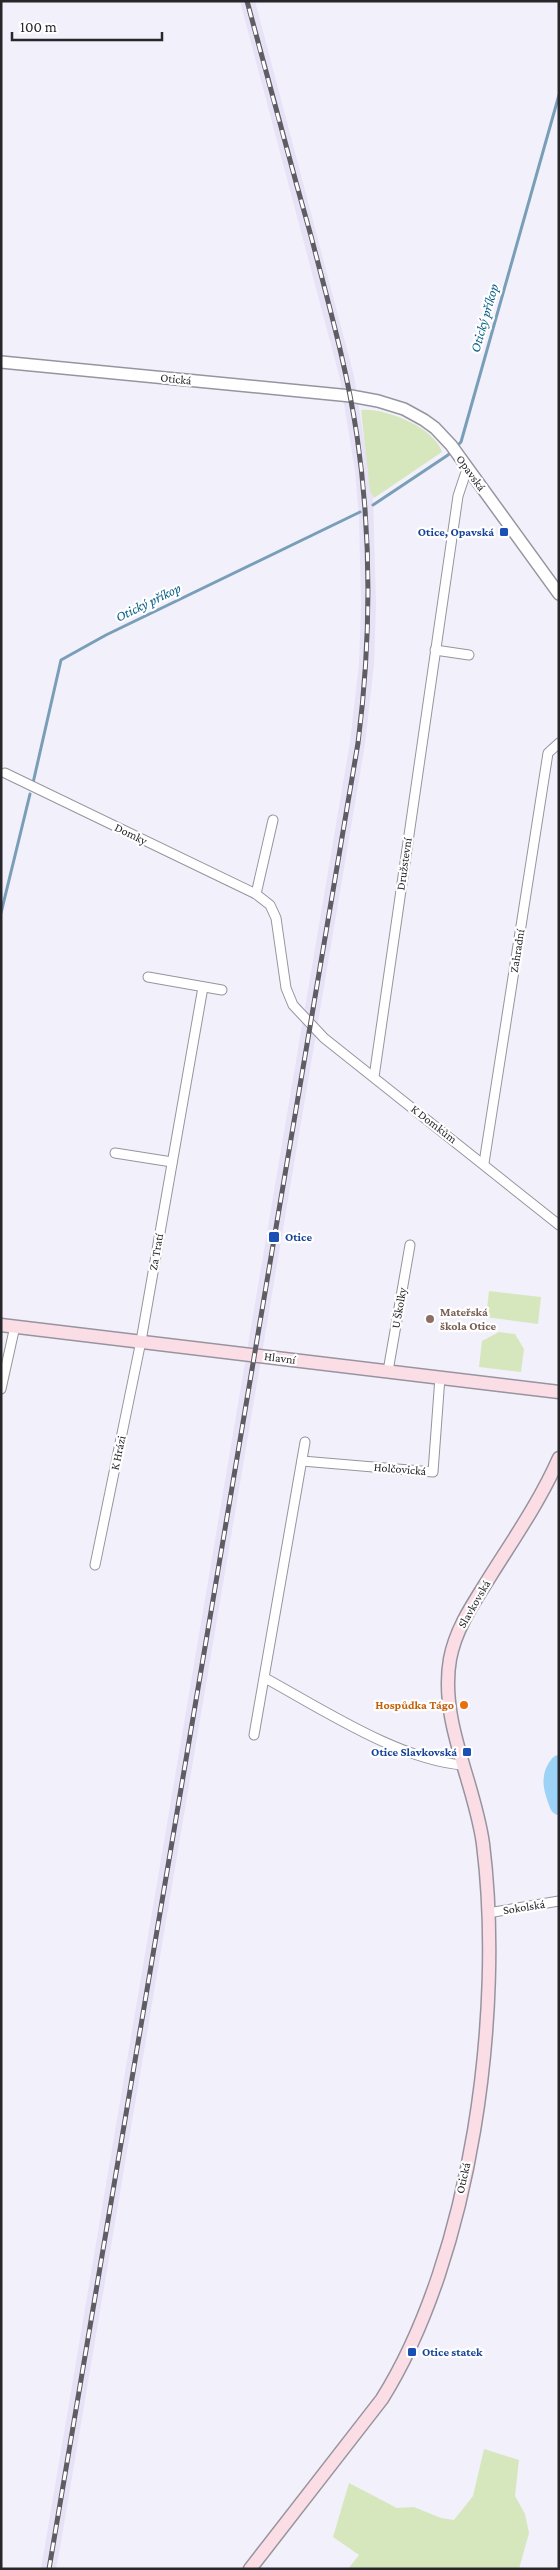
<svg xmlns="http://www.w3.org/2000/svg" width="560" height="2570" viewBox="0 0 560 2570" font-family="'Crimson Pro',serif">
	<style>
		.built { fill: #e7e2f5 }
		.green { fill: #d7e7bd }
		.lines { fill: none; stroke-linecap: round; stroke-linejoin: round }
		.stream { stroke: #799eb8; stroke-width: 3 }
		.river { stroke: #9cd2f5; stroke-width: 18 }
		.minor-casing { stroke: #97949f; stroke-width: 11 }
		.tertiary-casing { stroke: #97949f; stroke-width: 14 }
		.secondary-casing { stroke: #97949f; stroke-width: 15 }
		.minor { stroke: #fff; stroke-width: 9 }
		.tertiary { stroke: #fff; stroke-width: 11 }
		.secondary { stroke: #fbdde5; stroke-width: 12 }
		.rail-casing { stroke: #5e5d64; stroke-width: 5 }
		.rail { stroke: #fff; stroke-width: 3; stroke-dasharray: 9; stroke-linecap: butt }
		.transit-dot { fill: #1a4fb4; stroke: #fff; stroke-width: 2 }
		.education-dot { fill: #8d6e63; stroke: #fff; stroke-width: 2 }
		.food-dot { fill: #e8710a; stroke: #fff; stroke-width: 2 }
		.labels { text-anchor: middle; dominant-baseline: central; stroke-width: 4.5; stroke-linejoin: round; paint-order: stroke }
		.street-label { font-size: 12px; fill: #27262b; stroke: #fff }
		.transit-label { font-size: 12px; font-weight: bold; fill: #164399; stroke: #fff; text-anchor: end }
		.education-label { font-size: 12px; font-weight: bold; fill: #785e54; stroke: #fff; text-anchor: start }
		.food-label { font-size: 12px; font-weight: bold; fill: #c56008; stroke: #fff; text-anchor: end }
		.water-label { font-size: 14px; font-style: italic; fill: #055f87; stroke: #fff }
	</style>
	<rect width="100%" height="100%" fill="#f2f0fb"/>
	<path class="built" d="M240,1H255L354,376L373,497L376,604L374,665L365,744L61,2542L56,2569H41L350,742L359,664L361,603L359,516L355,471L340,379Z"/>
	<g class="green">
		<path d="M361,410C385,408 434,427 442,452L374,498L370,491Z"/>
		<path d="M489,1291L541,1297L538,1324L486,1317Z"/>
		<path d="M499,1332L515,1334L524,1349L521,1372L479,1367L482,1341Z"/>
		<path d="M484,2449L519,2460L515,2496L525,2514L529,2533L519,2569H348L359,2555L333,2537L349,2483L397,2508L414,2507L441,2518L454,2520L473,2496Z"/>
	</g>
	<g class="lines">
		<g class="stream">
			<path d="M373,505L448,455L461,442L559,95"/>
			<path d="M33,783L61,660L106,635L360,512"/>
			<path d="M1,913L30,794"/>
		</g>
		<path class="river" d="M559,1764C548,1777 553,1791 559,1806"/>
		<g class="minor-casing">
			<g id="minor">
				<path d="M435,650L469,655"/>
				<path d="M5,773L256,894L270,905L276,918L286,988L293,1005L324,1038L559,1225"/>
				<path d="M256,894L273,820"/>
				<path d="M148,977L222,990"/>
				<path d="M374,1077L458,496L467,469"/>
				<path d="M115,1153L172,1162"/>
				<path d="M484,1163L548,753L559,743"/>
				<path d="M388,1371L410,1245"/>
				<path d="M1,1389L15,1326"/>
				<path d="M302,1461L433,1472L440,1377"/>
				<path d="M95,1565L141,1341L203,987"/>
				<path d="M265,1678C322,1709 401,1761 464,1765"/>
				<path d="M254,1735L305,1442"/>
				<path d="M488,1913L559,1901"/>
			</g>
		</g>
		<g class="tertiary-casing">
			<path id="tertiary" d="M1,362L351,396L378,401L404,409L424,420L435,428L451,445L559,594"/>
		</g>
		<g class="secondary-casing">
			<g id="secondary">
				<path d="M1,1325L559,1392"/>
				<path d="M250,2569L382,2399C472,2255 504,2011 483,1844C475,1783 439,1721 450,1659C456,1627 475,1601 491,1575C515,1537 541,1499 559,1458"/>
			</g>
		</g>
		<use href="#minor" class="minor"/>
		<use href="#tertiary" class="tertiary"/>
		<use href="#secondary" class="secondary"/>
		<g class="rail-casing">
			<path id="rail" d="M49,2569L358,743C371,641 372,539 357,436C347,368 328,302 311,236C289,158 268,80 247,1"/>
		</g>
		<use href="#rail" class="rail"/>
	</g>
	<g class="transit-dot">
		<rect x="499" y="527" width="10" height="10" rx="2.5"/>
		<rect x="268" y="1231" width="12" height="12" rx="2.5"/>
		<rect x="462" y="1747" width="10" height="10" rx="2.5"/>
		<rect x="407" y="2347" width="10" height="10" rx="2.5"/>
	</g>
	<circle class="education-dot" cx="430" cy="1319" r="5"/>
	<circle class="food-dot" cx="464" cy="1705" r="5"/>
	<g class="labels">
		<g class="street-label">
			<text transform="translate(176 379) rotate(6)">Otická</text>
			<text transform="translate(471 473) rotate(54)">Opavská</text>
			<text transform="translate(131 834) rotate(26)">Domky</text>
			<text transform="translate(404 864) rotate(-82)">Družstevní</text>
			<text transform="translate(517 951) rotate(-81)">Zahradní</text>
			<text transform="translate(434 1124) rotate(38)">K Domkům</text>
			<text transform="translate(156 1252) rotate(-80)">Za Tratí</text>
			<text transform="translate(399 1308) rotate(-80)">U Školky</text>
			<text transform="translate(280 1358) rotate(7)">Hlavní</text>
			<text transform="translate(118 1453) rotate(-78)">K Hrázi</text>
			<text transform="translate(400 1469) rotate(5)">Holčovická</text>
			<text transform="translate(474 1604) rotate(-60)">Slavkovská</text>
			<text transform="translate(524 1907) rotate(-9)">Sokolská</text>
			<text transform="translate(463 2178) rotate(-77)">Otická</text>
		</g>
		<g class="transit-label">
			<text x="494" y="532">Otice, Opavská</text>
			<text x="285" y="1237" text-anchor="start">Otice</text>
			<text x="457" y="1752">Otice Slavkovská</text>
			<text x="422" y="2352" text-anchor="start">Otice statek</text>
		</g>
		<g class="education-label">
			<text x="440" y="1312">Mateřská<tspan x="440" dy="14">škola Otice</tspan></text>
		</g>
		<g class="food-label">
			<text x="454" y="1705">Hospůdka Tágo</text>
		</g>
		<g class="water-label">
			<text transform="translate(484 318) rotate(-74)">Otický příkop</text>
			<text transform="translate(148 602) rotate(-26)">Otický příkop</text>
		</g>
	</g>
	<rect width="560" height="2570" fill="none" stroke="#27262b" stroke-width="5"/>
	<path d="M12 32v8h150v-8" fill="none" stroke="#27262b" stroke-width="2.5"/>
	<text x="20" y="32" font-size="15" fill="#27262b" stroke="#ffffff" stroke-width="4" paint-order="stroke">100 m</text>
</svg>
